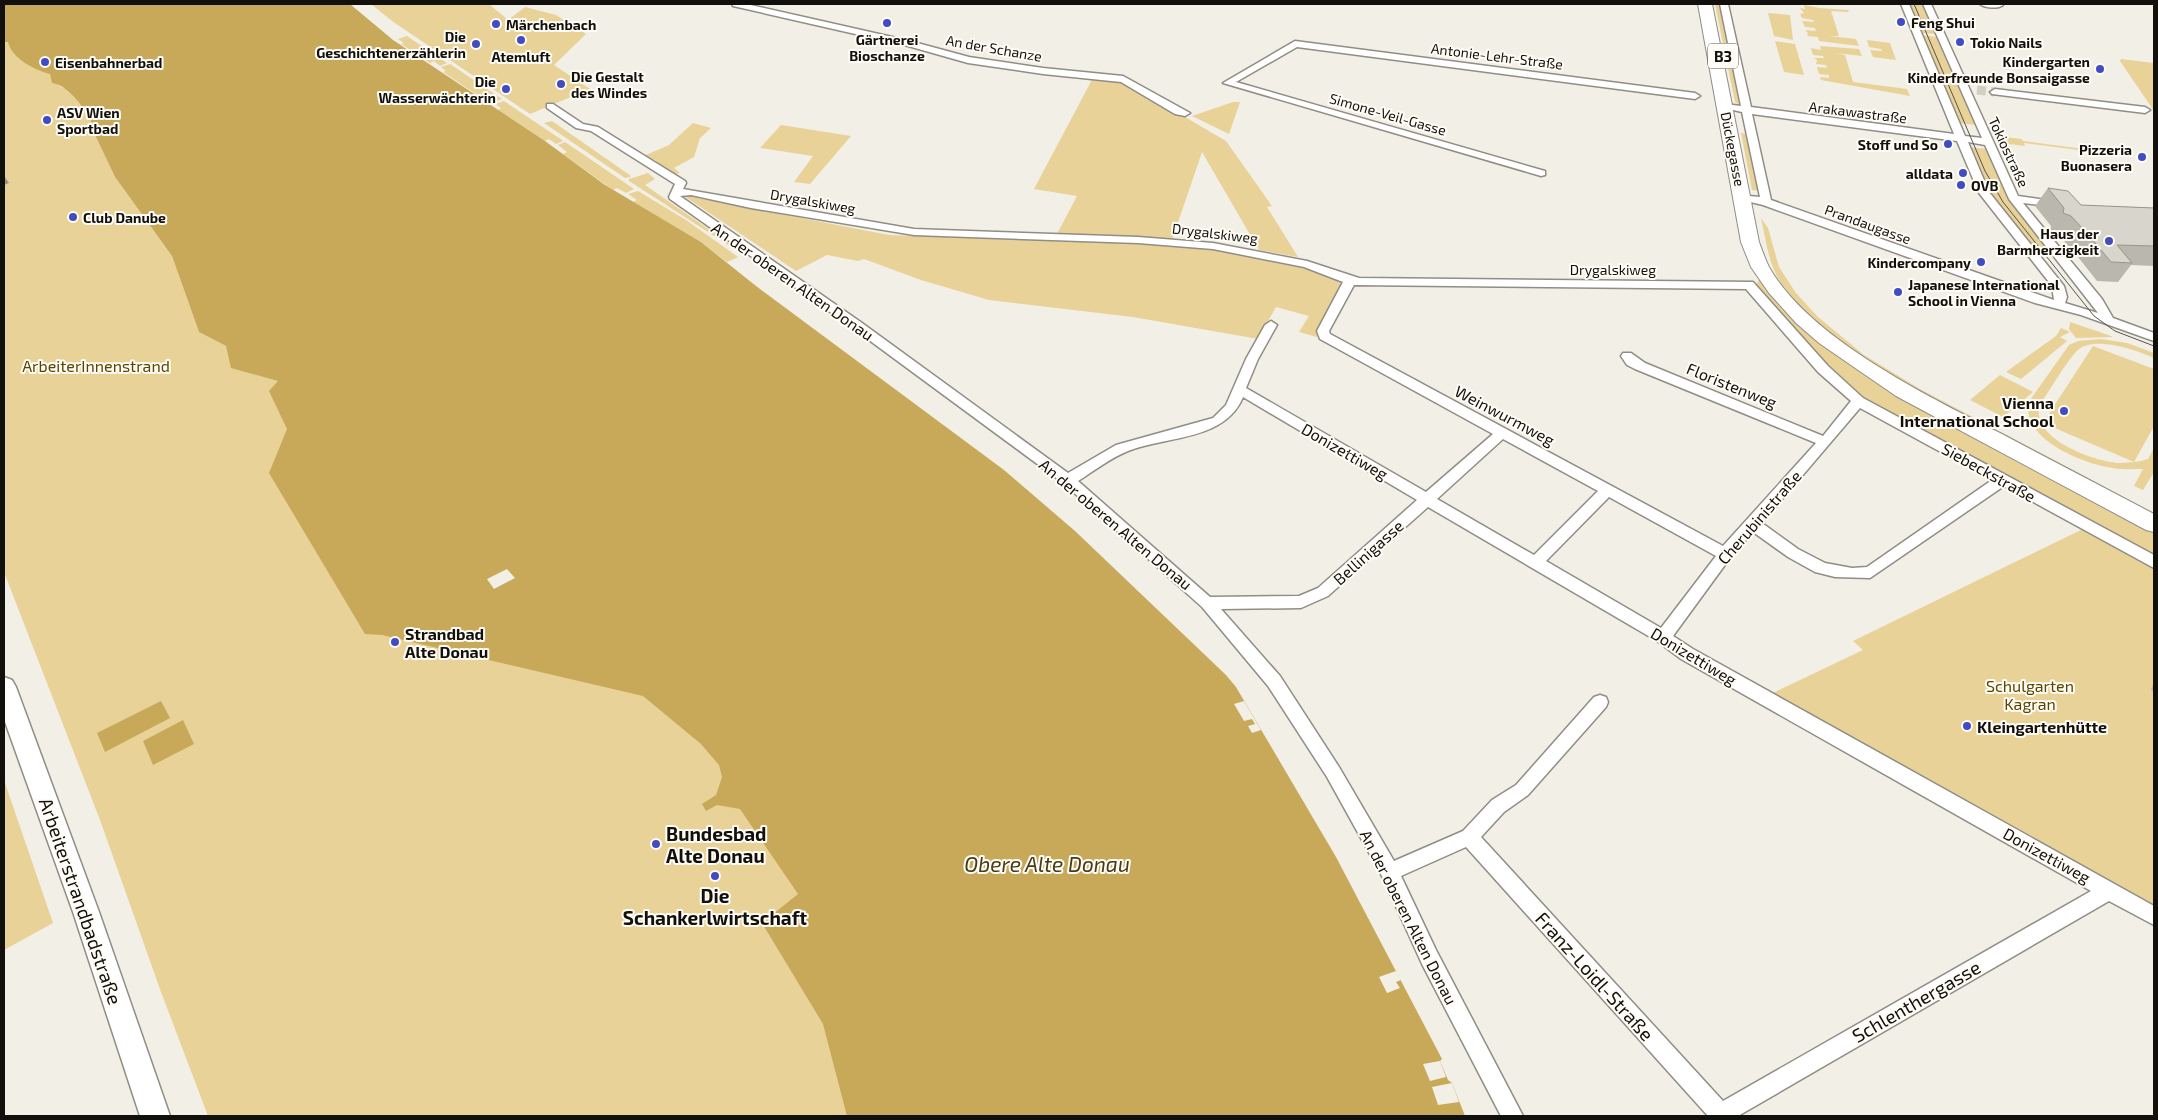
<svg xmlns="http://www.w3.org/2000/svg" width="2158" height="1120" viewBox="0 0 2158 1120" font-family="'Exo 2',sans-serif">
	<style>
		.green { fill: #e8d298 }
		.water { fill: #c7a959 }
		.pier { fill: #f2efe6 }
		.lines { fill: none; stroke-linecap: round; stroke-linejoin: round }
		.street-tunnel { stroke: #d0cec5; stroke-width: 9; stroke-dasharray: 9 5; stroke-linecap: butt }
		.street-casing { stroke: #908d85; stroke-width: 3 }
		.secondary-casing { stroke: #908d85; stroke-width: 3 }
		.primary-casing { stroke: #908d85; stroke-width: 2 }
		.street { fill: #fff; fill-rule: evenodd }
		.secondary { fill: #fff; fill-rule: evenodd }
		.primary { fill: #fff; fill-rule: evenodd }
		.tram { stroke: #575550; stroke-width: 1 }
		.wall { fill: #bab7af }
		.shaded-wall { fill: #97958f }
		.building { fill: #d8d5cc; stroke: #97958f }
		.poi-dot { fill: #414cc1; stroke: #fffcf5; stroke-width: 2 }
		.labels { text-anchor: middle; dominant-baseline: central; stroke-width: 4; stroke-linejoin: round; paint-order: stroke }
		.far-poi-label { font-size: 14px; font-weight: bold; fill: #12100d; stroke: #fffcf5; text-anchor: start }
		.far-street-label { font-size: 14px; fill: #12100d; stroke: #fffcf5 }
		.shield { fill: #fffcf5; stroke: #595753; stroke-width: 1 }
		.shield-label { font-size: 15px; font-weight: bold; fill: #12100d }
		.street-label { font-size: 16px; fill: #12100d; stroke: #fffcf5 }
		.park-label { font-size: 16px; fill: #594501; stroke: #fffcf5 }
		.poi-label { font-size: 16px; font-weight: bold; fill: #12100d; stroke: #fffcf5; text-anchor: start }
		.near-poi-label { font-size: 19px; font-weight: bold; fill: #12100d; stroke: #fffcf5; text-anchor: start }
		.near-street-label { font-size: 19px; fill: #12100d; stroke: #fffcf5 }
		.near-water-label { font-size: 21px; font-style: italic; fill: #463a17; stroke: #fffcf5 }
	</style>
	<rect width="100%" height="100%" fill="#f2efe6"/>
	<g class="green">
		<path d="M371,4H489L508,20L525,7L556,15L586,34L554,65L590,89L530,114L392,21Z"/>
		<path d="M1715,4H1719L1740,105L1735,102Z"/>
		<path d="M1909,4H1923L1936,34L1921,33Z"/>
		<path d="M1804,5L1819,8L1849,10L1848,12L1831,11L1832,13L1830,14H1832L1839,36H1829L1856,39L1859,46L1819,41L1818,37L1807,36L1808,33L1805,30L1816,31L1815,28L1805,27L1802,21L1814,22L1813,20L1802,18L1800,14L1804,13L1800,8L1805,9Z"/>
		<path d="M1768,13L1790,15L1793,40L1774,36Z"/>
		<path d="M80,18L58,84C61,89 64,87 68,90C73,93 91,121 95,128L91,132L94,133L115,177L172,256L199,332L226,346L317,331L1051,1116H208L161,992L100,820L4,572V43Z"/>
		<path d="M1921,35L1937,37L1976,125L1959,123Z"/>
		<path d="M407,36L447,63L440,66L434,61L430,63L401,44L404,43L398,39Z"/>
		<path d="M1867,40L1890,43L1896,60L1873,57L1870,50L1882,51L1881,49L1869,47Z"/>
		<path d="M1775,41L1795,44L1804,75L1784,72Z"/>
		<path d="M1820,46L1859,49L1862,56L1835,53L1845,55L1853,82L1907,89L1910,96L1821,80L1820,77L1829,78V75L1819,74L1817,67L1827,68L1826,65L1816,64L1817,60L1814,58H1824L1823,56L1813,55L1811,48L1821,50Z"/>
		<path d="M2121,59L2154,63V111L2120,61Z"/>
		<path d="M450,64L502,99L493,103L486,98L483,99L443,72L446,71L441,67Z"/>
		<path d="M1094,76L1123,79L1185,113V117L1226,141L1272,206L1267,207L1298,257L1259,250L1202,152L1172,240L1057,234L1077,196L1034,189Z"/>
		<path d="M504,101L562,140L563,141L556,144L549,139L545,141L498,110L501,108L495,104Z"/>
		<path d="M1233,102H1240L1229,134L1192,116Z"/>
		<path d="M552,121L631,176L630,177L625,178L544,123Z"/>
		<path d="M693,123L711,128L700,138L694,157L674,168L680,173L670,175L655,160L641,157L669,145Z"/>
		<path d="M781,125L851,136L810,184L794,182L813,156L760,148Z"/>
		<path d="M1741,133L1747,134L1760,191L1752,190Z"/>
		<path d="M1998,136L2021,139L2023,141L2100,151V149L2111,154L2104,156L2102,153L2024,143L2025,146L2002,143Z"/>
		<path d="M565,142L634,189L626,193L617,188L613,190L563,154L567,152L558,145Z"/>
		<path d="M1969,147L1987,149L2011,201L2056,255L2037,254L1989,193Z"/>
		<path d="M648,173L655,179L645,185L740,251L739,252L629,181V179Z"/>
		<path d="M638,191L686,220L738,257L727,262L701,242L633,202L637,200L628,194Z"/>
		<path d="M686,194L697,198L889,235L1139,243L1224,250L1256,256L1282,264H1294L1339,281L1342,287L1317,334V337L1299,332L1309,316L1276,307L1258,339L1133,317L989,300L921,280L864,259L858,261L827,255L796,271L684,196Z"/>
		<path d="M1761,218L1768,228L1779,267L1796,293L1818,317L1864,355L1920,389L2154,513V517C2097,487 2040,456 1983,426C1914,389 1827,349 1781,283C1768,264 1766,239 1761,218Z"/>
		<path d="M1760,278L1771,294L1932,412L2154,532V558L1863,398L1828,369L1755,286Z"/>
		<path d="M2070,322L2111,336L2113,337L2076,338L2069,329Z"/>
		<path d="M2061,328L2070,332L2060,337L2067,341L2021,379L2006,372L2056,336Z"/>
		<path d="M2101,339L2127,343L2154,353V358C2137,350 2096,336 2079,349C2069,357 2049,392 2040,404C2029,438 2092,461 2118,463C2128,463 2138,462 2148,459L2154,448V472L2143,490L2134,486L2143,469C2131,469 2119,470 2107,467C2080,462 2017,436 2030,400L2069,345L2078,341Z"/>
		<path d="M2093,346L2154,369V426L2134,462L2043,423Z"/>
		<path d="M2000,375L2033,392L2003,417L1970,400Z"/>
		<path d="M2083,529L2154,568V905L1773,693L1863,650L1853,641Z"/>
		<path d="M4,780L53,923L4,950Z"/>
	</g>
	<g class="water">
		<path d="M4,4H350L393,40L545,141L605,185L701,242L756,286L1004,470L1075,531L1226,675L1236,687L1336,857L1442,1059L1440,1061L1448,1080L1452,1083L1465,1116H847L823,1024L762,923L798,894L740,809L717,805L706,811L702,804L716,795L722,777L719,765L701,744L643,696L382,635L365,634L269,473L287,429L269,391L278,381L231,368L226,346L199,332L172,256L115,177L94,133L90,132L95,128C85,111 71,86 52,83L50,74C35,70 12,59 8,42H4Z"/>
		<path d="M161,701L170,718L105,752L97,733Z"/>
		<path d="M183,720L194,744L153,765L143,741Z"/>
	</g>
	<g class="pier">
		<path d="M507,569L515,578L494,589L487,579Z"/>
		<path d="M1244,701L1261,730L1252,733L1248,726L1255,724L1252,719L1244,721L1234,704Z"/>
		<path d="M1396,971L1401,980L1396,982L1400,988L1387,993L1379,977Z"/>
		<path d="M1440,1061L1446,1077L1430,1081L1423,1064Z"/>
		<path d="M1452,1083L1459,1102L1438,1105L1432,1087Z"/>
	</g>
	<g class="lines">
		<path class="street-tunnel" d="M1977,90L1995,92"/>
		<g class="street-casing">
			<g id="street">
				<path d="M732,4H746L910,41L969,57L1043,68L1123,76L1190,113L1185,116L1175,114L1121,82L1043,74L968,63L908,46L733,6Z"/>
				<path d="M1720,4H1728L1751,107L1954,134L1901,4H1909L1965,136L1982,138L1923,4H1931L2018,196L2061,202L2062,204L2057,207L2023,203L2102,299L2113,318L2154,333V341L2081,315L2035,303L1763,205L1738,199V195L1760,197L1742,112L1720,107L1725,104L1741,106ZM1752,114L1957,141L1979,193L2052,286L2054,300L1771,200ZM1968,142L1985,145L2009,199L2098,313L2065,303L2067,297L2064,286L1989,192Z"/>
				<path d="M1980,4H2002L2003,5C1998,9 1984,8 1980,4Z"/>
				<path d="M1295,41L1695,93L1700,96L1695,99L1297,47L1236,82L1545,171V175L1541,176L1223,83Z"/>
				<path d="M1995,89L2145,107L2150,110L2145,113L1992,94L1990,92Z"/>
				<path d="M547,104H553L583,124L598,127L685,181L686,183L683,189L914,229L1138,237L1213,243L1307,261L1359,278L1753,282L1828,366L1863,398L2154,555V568L2004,486L1870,578L1835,577L1815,572L1788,557L1753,532L1730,558L1673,636L1693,649L2154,906V925L2109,901L1738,1116H1708L1466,847L1401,876L1436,950L1523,1116H1501L1422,964L1383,878L1327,777L1268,686L1202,607L1063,483L854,329L670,199L669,197L675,184L591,131L576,128L547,108ZM691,195L751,208L914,235L1138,243L1213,249L1304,267L1343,282L1317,331L1320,339L1493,434L1426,492L1246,388L1258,359L1277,325L1271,321L1265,325L1246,359L1226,405L1213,418L1116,445L1068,473L862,323L680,196ZM1354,285L1746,289L1818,372L1851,401L1823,436L1645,363L1631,353H1623L1621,356L1627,365L1635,369L1816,443L1723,546L1330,334L1329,331ZM1243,397L1417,500L1318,588L1299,596L1210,597L1078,481C1094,471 1110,458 1128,451C1166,436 1225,441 1243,397ZM1860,408L1992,480L1867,567L1852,568L1825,563L1798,549L1762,523ZM1503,439L1598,491L1534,555L1437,499ZM1609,497L1716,556L1661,628L1546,561ZM1428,507L1657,641L1681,659L2091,891L1723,1101L1481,837L1504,812L1528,795L1606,707L1608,702L1606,697L1600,695L1594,697L1516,785L1492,800L1463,831L1394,861L1339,767L1280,676L1221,609L1301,608L1328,596Z"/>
			</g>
		</g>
		<g class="secondary-casing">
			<path id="secondary" d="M4,677L12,680L16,687L99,912L170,1116H140L73,912L4,719Z"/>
		</g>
		<g class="primary-casing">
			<path id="primary" d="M1698,4H1712L1759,242C1762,250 1765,259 1769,267C1810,339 1928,396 2000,433C2051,460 2103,487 2154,514V532L2146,530L1896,396L1819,343L1796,323L1769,293L1751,267L1741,242Z"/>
		</g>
		<use href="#street" class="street"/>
		<use href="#secondary" class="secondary"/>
		<use href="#primary" class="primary"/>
		<path class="tram" d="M1914,4L1985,171L2003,202L2094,316L2115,331L2154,346"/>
	</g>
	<g class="wall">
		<path d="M2048,188L2081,205L2154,208V266L2131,265L2118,282L2097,281L2078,257L2069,254L2071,249L2058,234L2050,232L2051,226L2035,206Z"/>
		<path d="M2154,681V692L2151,690Z"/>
	</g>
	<path class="shaded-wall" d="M4,176L9,183L4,185Z"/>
	<path class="building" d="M2048,188L2068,191L2081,205L2154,208V246L2117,245L2132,263L2111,262L2092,239L2082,235L2084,230L2071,216L2063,213L2064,208Z"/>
	<g class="poi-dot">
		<circle cx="1901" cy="22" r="5"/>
		<circle cx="887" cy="23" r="5"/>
		<circle cx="496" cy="24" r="5"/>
		<circle cx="521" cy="40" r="5"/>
		<circle cx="1960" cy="42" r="5"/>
		<circle cx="476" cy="44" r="5"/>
		<circle cx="45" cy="62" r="5"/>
		<circle cx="2100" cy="69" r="5"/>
		<circle cx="561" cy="84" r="5"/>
		<circle cx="506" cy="89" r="5"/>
		<circle cx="47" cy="120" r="5"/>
		<circle cx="1948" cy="144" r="5"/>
		<circle cx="2142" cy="157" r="5"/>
		<circle cx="1963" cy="173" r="5"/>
		<circle cx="1961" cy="185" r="5"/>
		<circle cx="73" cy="217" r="5"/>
		<circle cx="2109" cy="241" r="5"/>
		<circle cx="1981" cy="262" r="5"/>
		<circle cx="1898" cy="292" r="5"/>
		<circle cx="2064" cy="411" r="5"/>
		<circle cx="395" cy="642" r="5"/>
		<circle cx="1967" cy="726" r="5"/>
		<circle cx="656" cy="844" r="5"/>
		<circle cx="715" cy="876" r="5"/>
	</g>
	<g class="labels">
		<g class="far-poi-label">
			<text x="1911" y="22">Feng Shui</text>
			<text x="506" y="24">Märchenbach</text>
			<text x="466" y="36" text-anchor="end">Die<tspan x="466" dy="16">Geschichtenerzählerin</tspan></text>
			<text x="887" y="39" text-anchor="middle">Gärtnerei<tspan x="887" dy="16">Bioschanze</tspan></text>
			<text x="1970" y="42">Tokio Nails</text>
			<text x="521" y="56" text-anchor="middle">Atemluft</text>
			<text x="2090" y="61" text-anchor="end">Kindergarten<tspan x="2090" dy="16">Kinderfreunde Bonsaigasse</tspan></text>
			<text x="55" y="62">Eisenbahnerbad</text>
			<text x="571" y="76">Die Gestalt<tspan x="571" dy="16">des Windes</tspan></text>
			<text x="496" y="81" text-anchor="end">Die<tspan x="496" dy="16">Wasserwächterin</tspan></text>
			<text x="57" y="112">ASV Wien<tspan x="57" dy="16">Sportbad</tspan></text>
			<text x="1938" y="144" text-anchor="end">Stoff und So</text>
			<text x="2132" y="149" text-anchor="end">Pizzeria<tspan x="2132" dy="16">Buonasera</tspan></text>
			<text x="1953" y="173" text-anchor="end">alldata</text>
			<text x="1971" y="185">OVB</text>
			<text x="83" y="217">Club Danube</text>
			<text x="2099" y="233" text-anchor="end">Haus der<tspan x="2099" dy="16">Barmherzigkeit</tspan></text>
			<text x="1971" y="262" text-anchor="end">Kindercompany</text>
			<text x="1908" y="284">Japanese International<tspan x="1908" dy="16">School in Vienna</tspan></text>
		</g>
		<g class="far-street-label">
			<text transform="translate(994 48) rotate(10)">An der Schanze</text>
			<text transform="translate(1497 56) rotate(7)">Antonie-Lehr-Straße</text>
			<text transform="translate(1858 112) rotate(7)">Arakawastraße</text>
			<text transform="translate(1388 114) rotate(16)">Simone-Veil-Gasse</text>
			<text transform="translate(1733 149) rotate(79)">Dückegasse</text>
			<text transform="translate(2009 152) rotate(65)">Tokiostraße</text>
			<text transform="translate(813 201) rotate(10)">Drygalskiweg</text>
			<text transform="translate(1868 224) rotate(20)">Prandaugasse</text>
			<text transform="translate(1215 233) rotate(7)">Drygalskiweg</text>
			<text x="1613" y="269">Drygalskiweg</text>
		</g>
		<rect class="shield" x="1708" y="43.5" width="30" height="25" rx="4"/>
		<g class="shield-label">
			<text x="1723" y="56">B3</text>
		</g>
		<g class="street-label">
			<text transform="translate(793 281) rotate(35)">An der oberen Alten Donau</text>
			<text transform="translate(1732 385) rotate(22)">Floristenweg</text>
			<text transform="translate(1505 415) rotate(28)">Weinwurmweg</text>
			<text transform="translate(1345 451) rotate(30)">Donizettiweg</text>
			<text transform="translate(1989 472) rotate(29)">Siebeckstraße</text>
			<text transform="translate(1759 517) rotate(-49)">Cherubinistraße</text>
			<text transform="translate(1116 524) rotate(40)">An der oberen Alten Donau</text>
			<text transform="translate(1368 552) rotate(-42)">Bellinigasse</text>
			<text transform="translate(1694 656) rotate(31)">Donizettiweg</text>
			<text transform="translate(2047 855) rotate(29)">Donizettiweg</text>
			<text transform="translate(1409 917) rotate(63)">An der oberen Alten Donau</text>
		</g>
		<g class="park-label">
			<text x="96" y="365">ArbeiterInnenstrand</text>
			<text x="2030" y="685">Schulgarten<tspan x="2030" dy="18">Kagran</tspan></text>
		</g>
		<g class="poi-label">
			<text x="2054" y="402" text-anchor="end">Vienna<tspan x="2054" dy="18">International School</tspan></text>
			<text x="405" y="633">Strandbad<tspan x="405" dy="18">Alte Donau</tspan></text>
			<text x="1977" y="726">Kleingartenhütte</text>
		</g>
		<g class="near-poi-label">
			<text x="666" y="833">Bundesbad<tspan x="666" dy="22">Alte Donau</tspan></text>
			<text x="715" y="895" text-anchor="middle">Die<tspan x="715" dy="22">Schankerlwirtschaft</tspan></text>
		</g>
		<g class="near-street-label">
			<text transform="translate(81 901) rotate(71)">Arbeiterstrandbadstraße</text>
			<text transform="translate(1595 976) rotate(48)">Franz-Loidl-Straße</text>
			<text transform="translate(1916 1001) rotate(-30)">Schlenthergasse</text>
		</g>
		<g class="near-water-label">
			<text x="1047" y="863">Obere Alte Donau</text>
		</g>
	</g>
	<rect width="2158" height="1120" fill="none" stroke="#12100d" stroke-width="10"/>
</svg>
